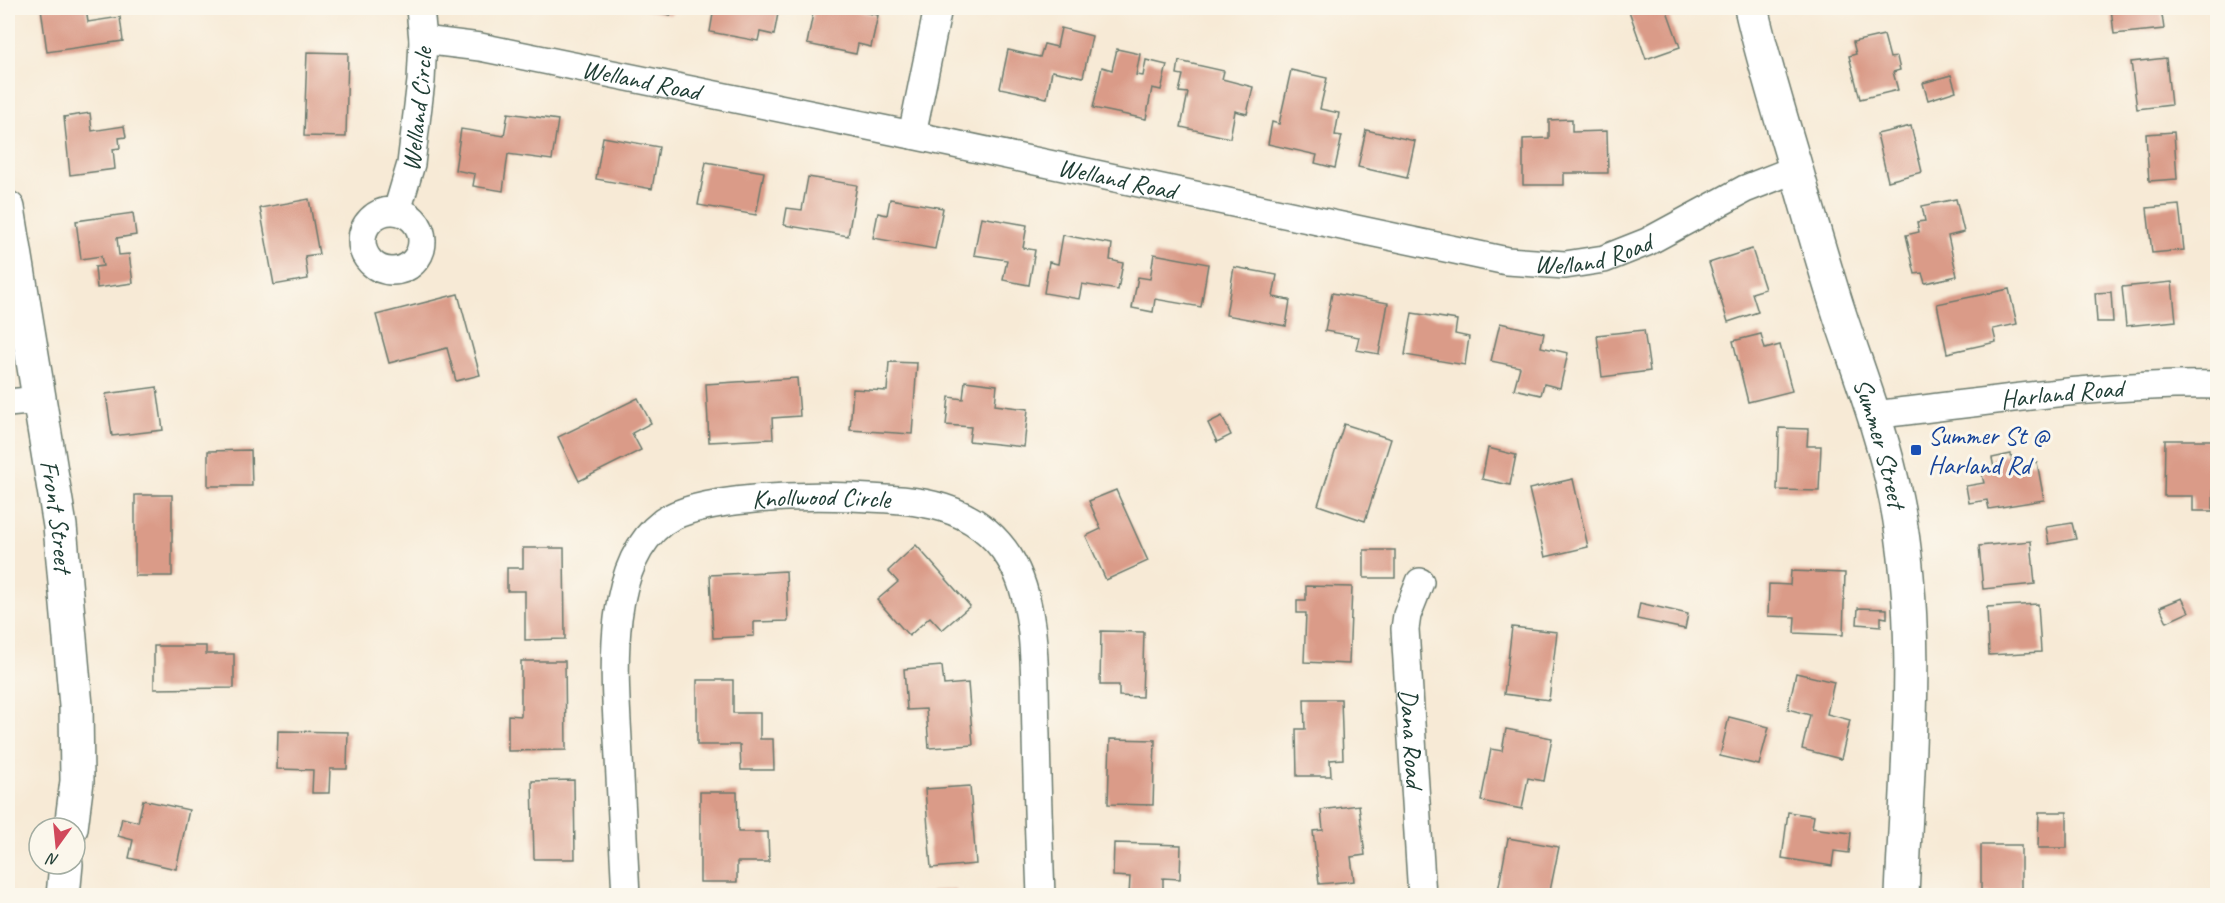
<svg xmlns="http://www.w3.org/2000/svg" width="2225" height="903" viewBox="0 0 2225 903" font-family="Caveat,sans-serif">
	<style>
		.building { fill: #da9b88 }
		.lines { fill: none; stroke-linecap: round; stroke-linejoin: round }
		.minor-casing { stroke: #6b7a6d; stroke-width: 30 }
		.tertiary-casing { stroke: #6b7a6d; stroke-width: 36 }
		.minor { stroke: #fff; stroke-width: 27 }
		.tertiary { stroke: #fff; stroke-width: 33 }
		.transit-dot { fill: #1a4fb4; stroke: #fbf7ec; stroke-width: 2 }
		.labels { text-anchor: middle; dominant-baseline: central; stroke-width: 6; stroke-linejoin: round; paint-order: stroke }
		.street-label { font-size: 26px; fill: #1f3d34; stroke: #fbf7ec }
		.transit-label { font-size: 26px; fill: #164399; stroke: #fbf7ec; text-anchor: start }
	</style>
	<rect width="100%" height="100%" fill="#fbf7ec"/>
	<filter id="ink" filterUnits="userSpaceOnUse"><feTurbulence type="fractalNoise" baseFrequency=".0167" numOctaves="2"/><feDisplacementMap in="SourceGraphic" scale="12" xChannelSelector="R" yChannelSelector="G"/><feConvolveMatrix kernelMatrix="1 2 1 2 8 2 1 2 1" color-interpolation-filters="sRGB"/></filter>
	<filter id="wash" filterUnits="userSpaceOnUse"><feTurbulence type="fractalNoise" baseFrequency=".008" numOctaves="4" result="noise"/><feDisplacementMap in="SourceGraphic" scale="24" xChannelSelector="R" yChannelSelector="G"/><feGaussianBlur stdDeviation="1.35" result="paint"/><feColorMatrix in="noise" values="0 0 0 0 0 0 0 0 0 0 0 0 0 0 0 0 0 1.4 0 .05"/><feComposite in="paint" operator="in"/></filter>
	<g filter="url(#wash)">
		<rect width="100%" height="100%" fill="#f7ead6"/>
		<g id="blocks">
			<g class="building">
				<path d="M41,8H86L88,22L120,17L123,41L47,52Z"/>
				<path d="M638,8H673L671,15Z"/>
				<path d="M714,8H779L774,35L760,32L758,41L710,32Z"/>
				<path d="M814,8H842L878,15L871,47L858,44L856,54L807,44Z"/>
				<path d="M1628,8H1666L1680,47L1646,59Z"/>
				<path d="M2111,8H2161L2164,29L2114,34Z"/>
				<path d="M1061,28L1092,36L1083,77L1052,71L1047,98L1000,88L1008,50L1040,57L1044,44L1057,47Z"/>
				<path d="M1884,35L1890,58L1897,57L1900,70L1893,72L1898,90L1860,99L1849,56L1856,54L1853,42Z"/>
				<path d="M1117,49L1140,54L1136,75L1143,76L1146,60L1167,65L1161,90L1152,88L1146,119L1093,108L1102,67L1112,70Z"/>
				<path d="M307,52L348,53L346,137L304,136Z"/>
				<path d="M2166,58L2171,105L2137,109L2131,62Z"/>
				<path d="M1179,61L1224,71L1222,79L1253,87L1247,114L1235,111L1230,138L1181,127L1188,93L1179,92L1183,75L1177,74Z"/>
				<path d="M1291,70L1327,78L1320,109L1339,113L1335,135L1342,136L1335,168L1315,163L1317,155L1268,144L1272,122L1279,124Z"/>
				<path d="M1951,75L1956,91L1928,100L1923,83Z"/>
				<path d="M90,113L92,131L124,126L126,137L119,138L120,148L113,149L115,169L70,175L64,117Z"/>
				<path d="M508,113L558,120L552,160L508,154L503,191L473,186L475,174L455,170L461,129L504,136Z"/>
				<path d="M1572,119V132L1607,131L1608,173H1564V185H1523V139L1549,138V120Z"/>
				<path d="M1911,126L1922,172L1888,181L1877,134Z"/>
				<path d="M1366,130L1415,141L1407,178L1358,167Z"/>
				<path d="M2174,132L2177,179L2149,181L2146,134Z"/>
				<path d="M603,137L659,147L652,189L596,179Z"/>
				<path d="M706,162L764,172L756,215L698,205Z"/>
				<path d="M808,177L857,185L848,236L784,225L787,208L802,210Z"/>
				<path d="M309,199L319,254L305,256L308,279L274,285L260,208Z"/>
				<path d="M890,199L943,208L935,249L873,238L878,213L887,215Z"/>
				<path d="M1956,199L1964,232L1948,236L1957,276L1925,283L1922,273L1915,274L1906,235L1919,232L1917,222L1925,221L1922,206Z"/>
				<path d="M2179,205L2184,250L2152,253L2147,208Z"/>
				<path d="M133,213L136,235L117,238L119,255L129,254L133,283L97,288L95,267L103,266L101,256L81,259L76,221Z"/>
				<path d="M981,217L1027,225L1023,248L1035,250L1029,285L1003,280L1007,260L974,255Z"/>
				<path d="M1063,235L1112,244L1110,260L1123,263L1118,290L1082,284L1079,299L1044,293L1049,262L1058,264Z"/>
				<path d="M1752,249L1765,289L1752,293L1758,312L1728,322L1709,263Z"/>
				<path d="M1154,254L1208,264L1201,307L1155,299L1153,312L1132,308L1138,277L1150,279Z"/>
				<path d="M1234,267L1277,275L1273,297L1290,300L1286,326L1226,315Z"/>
				<path d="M2172,282L2176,321L2126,326L2122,287Z"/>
				<path d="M2009,289L2017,324L1993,329L1996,342L1947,353L1937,304Z"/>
				<path d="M2111,292L2113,322H2097L2095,293Z"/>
				<path d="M1332,293L1388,303L1379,354L1356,350L1359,337L1325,331Z"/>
				<path d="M458,294L480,375L456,381L447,348L389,363L376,315Z"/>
				<path d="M1412,313L1457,320L1455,334L1469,337L1465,365L1405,355Z"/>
				<path d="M1500,323L1544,333L1541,347L1568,353L1560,388L1544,384L1541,395L1514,389L1520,367L1491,361Z"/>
				<path d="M1644,330L1650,371L1602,377L1597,335Z"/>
				<path d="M1761,334L1765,349L1780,345L1792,391L1748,402L1733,341Z"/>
				<path d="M889,362L917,363L912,434L850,430L853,389L887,391Z"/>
				<path d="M797,378L800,416L772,418L773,439L709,442L706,384Z"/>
				<path d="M965,381L997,385L995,405L1028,409L1024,447L969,441L971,427L946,425L949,397L963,399Z"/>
				<path d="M157,387L163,430L112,436L106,394Z"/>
				<path d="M638,398L651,423L632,433L641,450L579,481L558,437Z"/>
				<path d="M1222,416L1231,435L1217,442L1208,423Z"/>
				<path d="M1344,424L1391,439L1365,521L1318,505Z"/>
				<path d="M1779,428L1808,429L1807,446H1821L1819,491L1777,490Z"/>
				<path d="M2165,440H2214L2213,511H2193V496H2164Z"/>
				<path d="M1488,448L1516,455L1510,485L1482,479Z"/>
				<path d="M251,450L252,486H208V451Z"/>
				<path d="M2011,454L2013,466L2037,462L2044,500L1989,509L1987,500L1969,503L1966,486L1984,483L1981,471L1994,468L1992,458Z"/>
				<path d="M1573,479L1588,547L1545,557L1529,489Z"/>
				<path d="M1116,490L1148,561L1106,580L1086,536L1101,529L1089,501Z"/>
				<rect x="135" y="495" width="37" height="81"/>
				<path d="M2072,523L2076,539L2049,544L2046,527Z"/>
				<path d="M2031,541L2035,584L1983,589L1979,546Z"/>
				<path d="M916,545L970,606L942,630L930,617L909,636L877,600L898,582L888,571Z"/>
				<path d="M523,548H564L565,639L525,640V591H507V568H523Z"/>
				<rect x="1364" y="550" width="31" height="28"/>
				<path d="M786,571L788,621L754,622V636L713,638L710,575Z"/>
				<path d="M1791,571L1845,573L1843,635L1794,633L1795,617L1768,616L1769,584L1790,585Z"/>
				<path d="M1306,586L1352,587L1349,664L1304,662L1306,613H1297V600H1306Z"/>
				<path d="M2182,598L2189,612L2167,622L2160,607Z"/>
				<path d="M1640,603L1688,614L1685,629L1637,619Z"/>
				<path d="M2038,604L2041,652L1989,655L1987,607Z"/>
				<path d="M1858,608L1887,609V618L1881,617V626L1857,624Z"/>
				<path d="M1512,627L1557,632L1549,700L1504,694Z"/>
				<path d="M1101,631L1144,632L1142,697L1119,696V685H1100Z"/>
				<path d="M154,646H206V654H234V688L154,689Z"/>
				<path d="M521,661H565L566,750L508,751V715L521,716Z"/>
				<path d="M942,666L944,685L968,683L973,745L929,748L926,709L907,710L904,669Z"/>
				<path d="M1796,673L1834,682L1827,714L1850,720L1841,759L1802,749L1810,715L1788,709Z"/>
				<path d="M697,680H733V713H760V739H773L774,770H741L740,745H697Z"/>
				<path d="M1304,699H1341L1343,759L1330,760L1331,776H1297L1296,729H1305Z"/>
				<path d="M1729,717L1769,727L1759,765L1720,756Z"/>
				<path d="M1506,729L1552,738L1544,781L1528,778L1522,809L1481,801L1491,749L1502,751Z"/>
				<path d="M278,731L348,732L347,769H330L329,793H312L313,770L277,769Z"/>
				<path d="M1110,739L1155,740L1153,805L1108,804Z"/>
				<path d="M574,780L575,859H534L532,781Z"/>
				<path d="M970,786L976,864L931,868L925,789Z"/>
				<path d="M700,792H737L738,832H768L769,862H737V882H700Z"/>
				<path d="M143,800L189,810L176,869L129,858L133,840L118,836L122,818L138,822Z"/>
				<path d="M1359,805L1365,855L1351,857L1354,881L1319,884L1313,831L1323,830L1321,810Z"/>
				<path d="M1788,812L1814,816L1812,828L1851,833L1849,853L1834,851L1832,866L1782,858Z"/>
				<path d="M2039,812H2067V848H2038Z"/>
				<path d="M1508,838L1559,847L1549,896H1497Z"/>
				<path d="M1114,843L1181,845L1180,879L1163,878V896H1129L1130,877L1113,876Z"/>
				<rect x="1981" y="845" width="40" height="49"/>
				<path d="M956,890V896H931V891Z"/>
			</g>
		</g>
	</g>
	<g filter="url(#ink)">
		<use href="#blocks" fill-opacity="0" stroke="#6b7a6d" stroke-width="1.5"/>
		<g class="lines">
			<g class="minor-casing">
				<g id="minor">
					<path id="s1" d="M423,40L480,47L912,135L1507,261L1565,265L1604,259L1647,242L1745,189L1796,169"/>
					<path d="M912,135L938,8"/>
					<circle cx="392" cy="241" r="30"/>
					<path id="s2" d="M397,211L411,164L421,81L423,40L420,8"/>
					<path d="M8,403L39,400"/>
					<path id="s3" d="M1873,415C1987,402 2102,383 2218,385"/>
					<path id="s4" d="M1420,582L1407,615L1405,629L1422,896"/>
					<path id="s5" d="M626,896C624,850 621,804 619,758C616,690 601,569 663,522C699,496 807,495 852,497C913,500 972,500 1009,557C1039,604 1034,681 1036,735C1037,789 1039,842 1041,896"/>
				</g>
			</g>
			<g class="tertiary-casing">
				<g id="tertiary">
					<path id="s6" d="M1751,8C1763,60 1779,111 1794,162C1809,214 1824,267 1841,319C1861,378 1884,438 1896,499C1922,626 1907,766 1902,896"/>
					<path id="s7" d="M8,208L60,526L76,706L77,781L71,828"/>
					<path d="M63,896L66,864"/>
				</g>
			</g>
			<use href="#minor" class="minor"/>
			<use href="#tertiary" class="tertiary"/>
		</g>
	</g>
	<rect class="transit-dot" x="1910" y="444" width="12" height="12" rx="3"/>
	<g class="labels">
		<g class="street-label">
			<text stroke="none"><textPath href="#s1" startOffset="222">Welland Road</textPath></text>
			<text stroke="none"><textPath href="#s2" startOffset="104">Welland Circle</textPath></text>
			<text stroke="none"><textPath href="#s1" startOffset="708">Welland Road</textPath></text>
			<text stroke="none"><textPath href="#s1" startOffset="1194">Welland Road</textPath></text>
			<text stroke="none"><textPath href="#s3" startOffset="190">Harland Road</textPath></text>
			<text stroke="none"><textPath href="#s6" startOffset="454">Summer Street</textPath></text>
			<text stroke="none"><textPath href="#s5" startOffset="549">Knollwood Circle</textPath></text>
			<text stroke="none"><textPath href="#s7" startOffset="312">Front Street</textPath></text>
			<text stroke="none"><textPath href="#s4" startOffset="159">Dana Road</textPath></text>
		</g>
		<g class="transit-label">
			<text x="1928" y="435">Summer St @<tspan x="1928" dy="30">Harland Rd</tspan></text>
		</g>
	</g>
	<rect width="2225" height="903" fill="none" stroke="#fbf7ec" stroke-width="30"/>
	<g transform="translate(57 846) rotate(195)"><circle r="28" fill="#fbf7ec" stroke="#a3ada2" stroke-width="1.5"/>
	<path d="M0-4.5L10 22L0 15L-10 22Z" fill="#d1495b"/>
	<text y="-9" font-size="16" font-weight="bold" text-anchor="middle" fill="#1f3d34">N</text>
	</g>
</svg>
